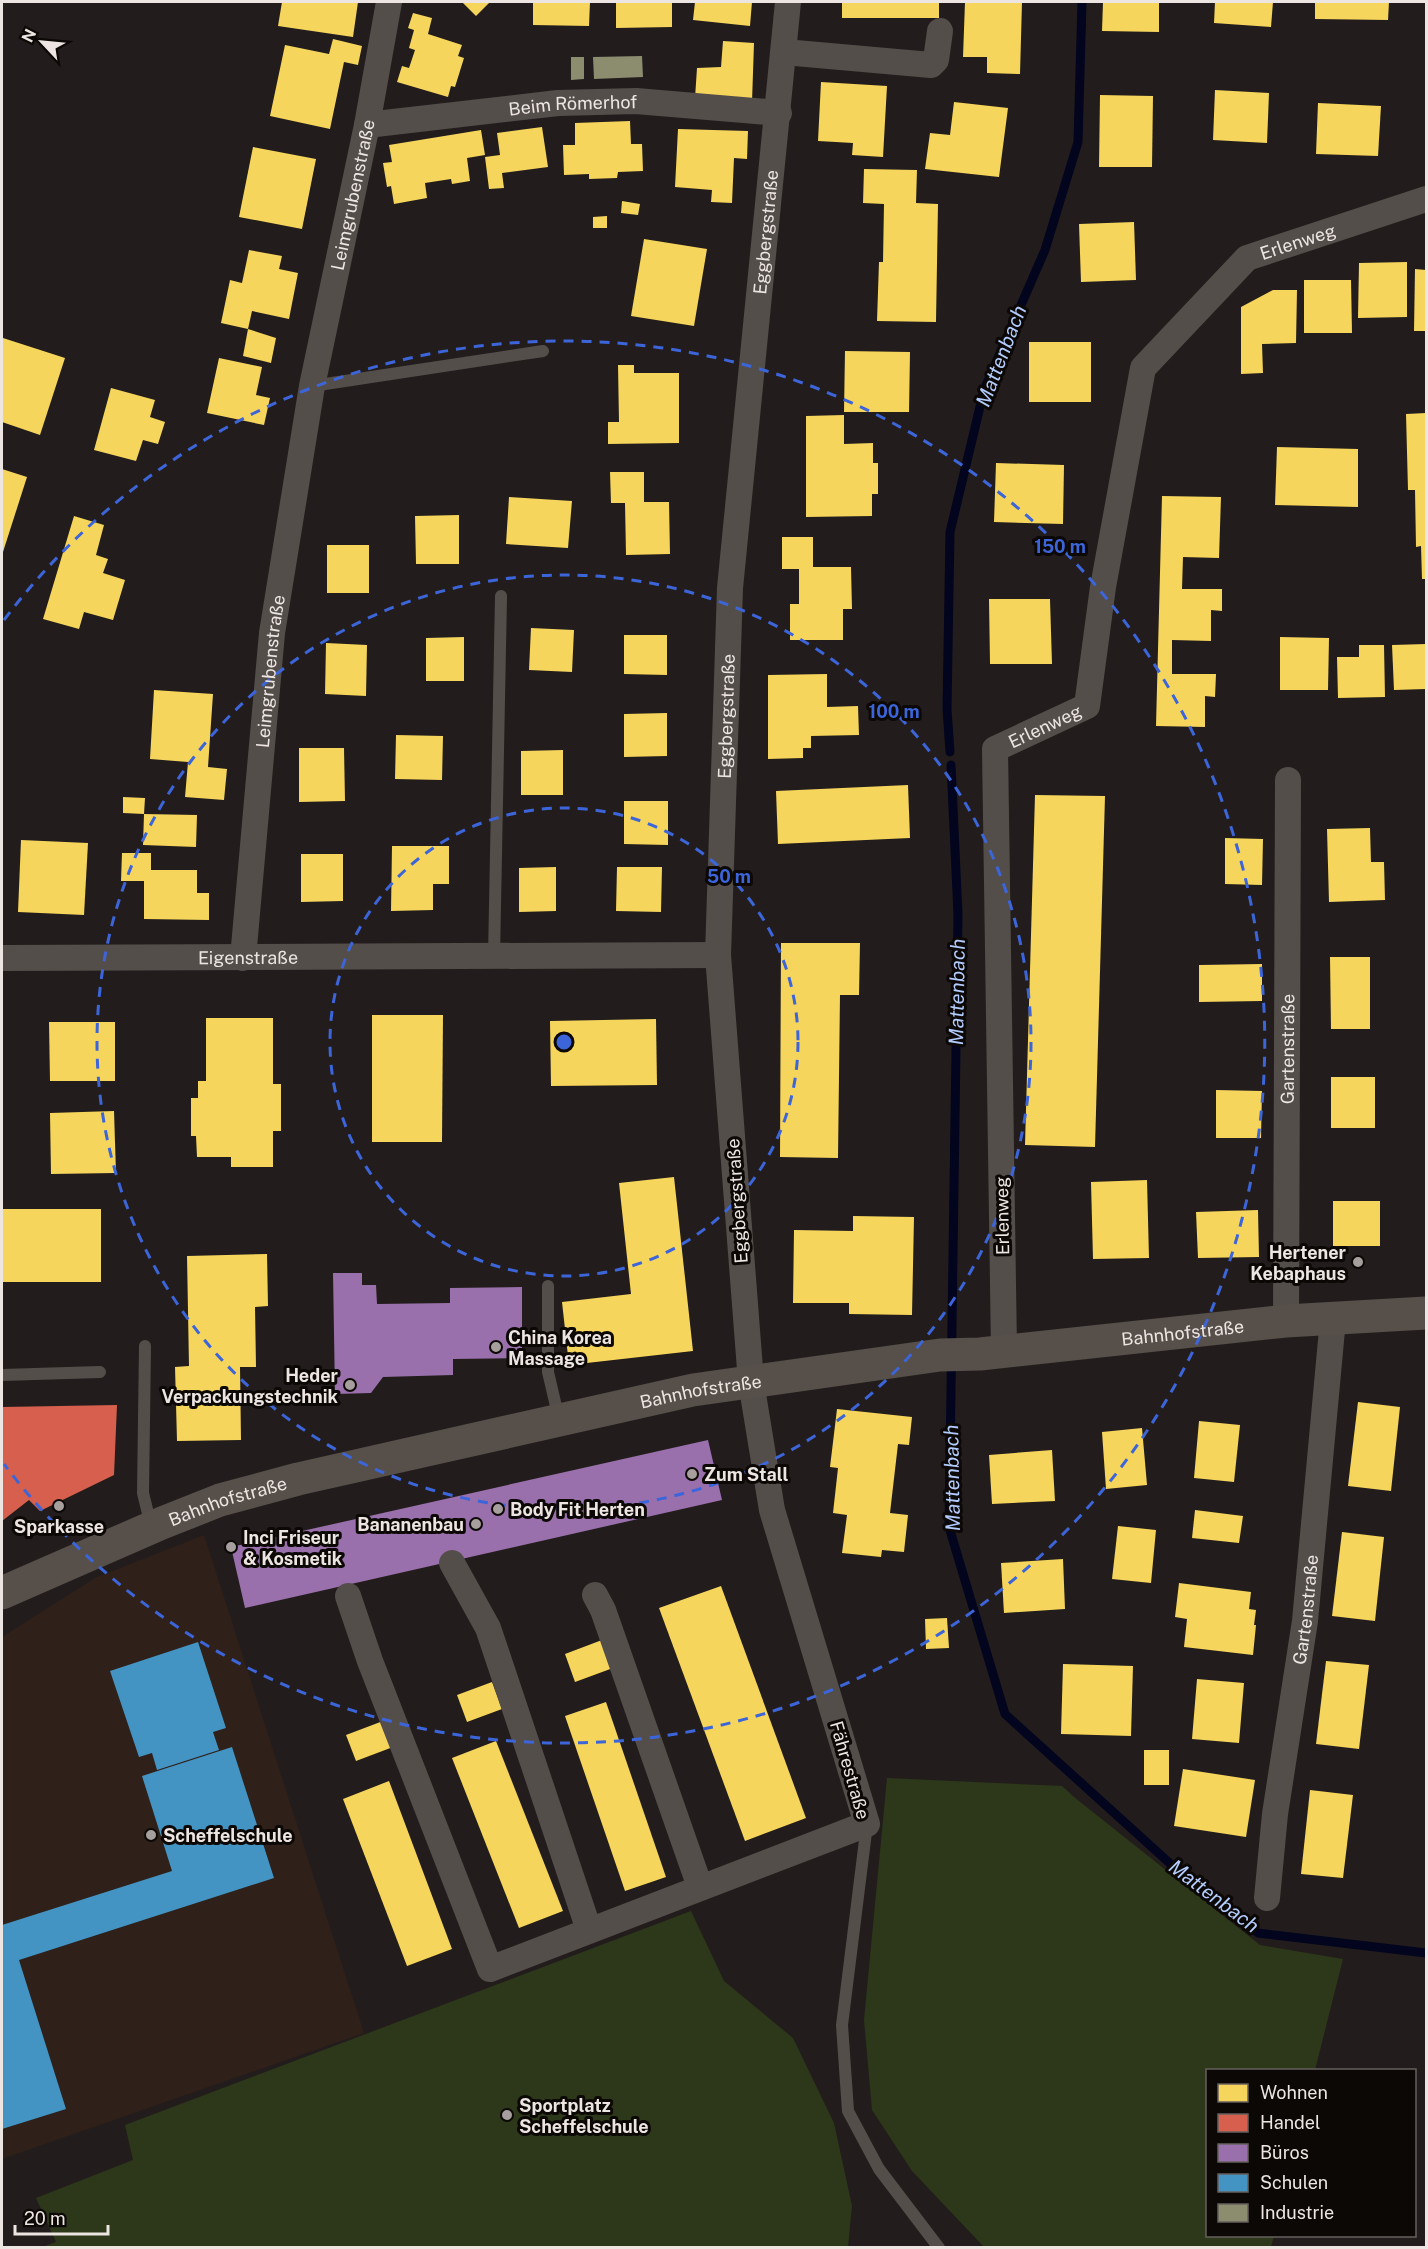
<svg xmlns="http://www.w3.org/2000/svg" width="1428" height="2249" viewBox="0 0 1428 2249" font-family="'Public Sans',sans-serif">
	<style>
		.built { fill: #2f2019 }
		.green { fill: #2c3819 }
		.homes { fill: #f6d55c }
		.shops { fill: #d6604d }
		.offices { fill: #9970ab }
		.schools { fill: #4393c3 }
		.industry { fill: #8c8c6e }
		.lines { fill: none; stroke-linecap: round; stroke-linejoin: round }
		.stream { stroke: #03051e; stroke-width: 9 }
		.lane { stroke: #544e4a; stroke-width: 12 }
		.street { stroke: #544e4a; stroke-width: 26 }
		.secondary { stroke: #564f4a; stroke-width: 33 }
		.ring { fill: none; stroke: #3c65da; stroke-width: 3; stroke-dasharray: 10 8 }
		.poi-dot { fill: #a69f9d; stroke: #0c0806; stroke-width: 2 }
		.labels { text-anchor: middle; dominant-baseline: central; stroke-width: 6; stroke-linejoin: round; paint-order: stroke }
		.street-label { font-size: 18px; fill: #ede5e2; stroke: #0c0806 }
		.poi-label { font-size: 18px; font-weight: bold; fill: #ede5e2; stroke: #0c0806; text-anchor: start }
		.water-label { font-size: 20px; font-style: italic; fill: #b3ccfe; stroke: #0c0806 }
		.centre { fill: #3c65da; stroke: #0c0806; stroke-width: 3 }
		.ring-label { font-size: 18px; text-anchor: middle; font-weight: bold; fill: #3c65da; stroke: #0c0806; stroke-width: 6; stroke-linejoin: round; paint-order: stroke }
	</style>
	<rect width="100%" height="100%" fill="#221d1c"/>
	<path class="built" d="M204,1535L364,2033L2,2159V1637L95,1578Z"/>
	<g class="green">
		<path d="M887,1778L1062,1786L1074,1797L1260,1945L1343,1959L1315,2070H1208V2236H1274L1271,2247H984L912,2171L872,2110L864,2020Z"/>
		<path d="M691,1911L724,1981L793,2038L834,2123L852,2206L848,2247H42L56,2242L36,2198L133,2160L125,2125Z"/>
	</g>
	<g class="homes">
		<path d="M282,2H358L353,37L278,26Z"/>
		<path d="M462,2H490L476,16Z"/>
		<path d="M533,2H590L589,26L533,25Z"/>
		<path d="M616,2H672V27L616,28Z"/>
		<path d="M695,2H752L750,26L693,20Z"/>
		<rect x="842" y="2" width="97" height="16"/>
		<path d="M965,2H1022L1020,74L987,73V57H963Z"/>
		<path d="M1103,2H1159V32L1102,31Z"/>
		<path d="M1215,2H1273L1271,27L1214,23Z"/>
		<path d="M1315,2H1389L1388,20L1315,19Z"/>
		<path d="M413,13L432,18L428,34L462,45L458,56L464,58L455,87L451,86L448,97L397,82L402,66L409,68L415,50L409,48L414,30L408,28Z"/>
		<path d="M333,39L362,46L358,65L344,62L330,129L270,116L285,45L329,54Z"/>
		<path d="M723,41L754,43L752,102L695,98L697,68L721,67Z"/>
		<path d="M821,82L887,86L883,157L852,155L853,143L818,141Z"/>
		<path d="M1215,90L1269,93L1267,143L1213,140Z"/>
		<path d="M1100,95L1153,96L1152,167H1099Z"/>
		<path d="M954,102L1008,108L999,177L925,169L930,133L950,135Z"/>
		<path d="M1318,103L1381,106L1378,156L1316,154Z"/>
		<path d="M630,121L631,144H642L643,171L618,172L617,178L589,179V174L564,175L563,145H575V123Z"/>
		<path d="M542,127L548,167L502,173L504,188L489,189L485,157L500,155L497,133Z"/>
		<path d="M678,129L748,131L747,159L734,158L732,203L711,202L712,190L675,187Z"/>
		<path d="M481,130L485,155L467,158L470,181L452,184L451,179L425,183L427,198L394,204L391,186L387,187L383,163L392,162L389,145Z"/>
		<path d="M253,147L316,159L302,229L239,217Z"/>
		<path d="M864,169L917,170L916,203L938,204L936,322L877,321L879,262H883L884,204L863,203Z"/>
		<path d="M622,201L640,204L638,215L621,213Z"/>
		<path d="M607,216V228H593V217Z"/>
		<path d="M1134,222L1136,280L1081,282L1079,224Z"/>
		<path d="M644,239L707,249L694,326L631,316Z"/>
		<path d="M249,250L282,256L279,269L298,273L289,319L252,311L248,329L221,323L230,280L242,283Z"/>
		<path d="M1407,262V317L1358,318L1359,263Z"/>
		<path d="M1415,269L1426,270V331H1414Z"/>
		<path d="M1304,280H1351L1352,333H1304Z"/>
		<path d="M1273,290H1297L1296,343L1262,344L1263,373L1241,374V307Z"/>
		<path d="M248,329L276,338L271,363L243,356Z"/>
		<path d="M3,338L65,358L40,435L2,422Z"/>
		<rect x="1029" y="342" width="62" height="60"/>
		<path d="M845,351L910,352L909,412H844Z"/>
		<path d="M219,358L262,367L256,395L270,398L264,425L207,413Z"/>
		<path d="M618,365H634V373H679V443L608,444V422H619Z"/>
		<path d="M111,388L155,400L150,417L165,422L158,444L143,440L136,461L94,450Z"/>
		<path d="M1426,413V579H1422L1421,546L1416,547L1415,490H1408L1406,414Z"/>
		<path d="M844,415V444L873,443V463H878V494H872V516L806,517V416Z"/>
		<path d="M1277,447L1358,449V507L1275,505Z"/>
		<path d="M996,463L1064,465L1063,524L994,522Z"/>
		<path d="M2,469L27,477L2,555Z"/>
		<path d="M610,472H644V502H669L670,554L626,555L625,503H611Z"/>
		<path d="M1162,496L1221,497L1219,558L1183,557L1182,589H1222V611L1211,610V641L1172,640V674H1216L1215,697L1205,696V727L1156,726Z"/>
		<path d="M509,497L572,501L568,548L506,544Z"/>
		<path d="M459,515V564H416L415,516Z"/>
		<path d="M74,516L104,525L96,555L108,559L103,573L125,580L113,620L84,612L79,629L43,619Z"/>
		<path d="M782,537H813V567H851L852,609H843V640H790V604H799V569H782Z"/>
		<rect x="327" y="545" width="42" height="48"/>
		<path d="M989,599H1050L1052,664H990Z"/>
		<path d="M531,628L574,630L572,672L529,670Z"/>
		<path d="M624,635H667V675L624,674Z"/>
		<path d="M464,637V681H426V638Z"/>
		<path d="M1280,637L1329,638L1328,690H1280Z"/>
		<path d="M326,643L367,645L366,696L325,694Z"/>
		<path d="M1426,644V689L1394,690L1392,645Z"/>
		<path d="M1359,645H1384L1385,697L1338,698L1337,657H1359Z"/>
		<path d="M827,674V707L858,706L859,735L811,736V748H803V758L768,759V675Z"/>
		<path d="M154,690L213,694L208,767L227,769L224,800L185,797L188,762L150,759Z"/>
		<path d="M667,713V756L624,757V714Z"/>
		<path d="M396,735L443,736L442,780L395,779Z"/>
		<path d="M299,748H344L345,801L299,802Z"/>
		<path d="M563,750V795H521V751Z"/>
		<path d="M908,785L910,838L778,844L776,791Z"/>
		<path d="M1035,795L1105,796L1095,1147L1025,1145Z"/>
		<path d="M123,797L145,798L144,814L197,815L196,847L143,845L144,814L123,813Z"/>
		<path d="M624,801H668V845L624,844Z"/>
		<path d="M1370,828L1371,862H1384L1385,900L1329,902L1327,829Z"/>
		<path d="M1225,838L1263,839L1262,885L1225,884Z"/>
		<path d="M21,840L88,843L84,915L18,912Z"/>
		<path d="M392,846H449V884H433V910L391,911Z"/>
		<path d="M122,853H151V870H197V893H209V920L144,919V881H121Z"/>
		<path d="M301,854H343V901L301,902Z"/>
		<path d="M556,867V911L519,912V868Z"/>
		<path d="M617,867H662L661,912L616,911Z"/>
		<path d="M781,943H860L859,995H840L838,1158L780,1157Z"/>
		<path d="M1330,957H1370V1029H1331Z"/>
		<path d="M1262,964V1001L1199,1002V965Z"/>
		<path d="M372,1015H443L442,1142H372Z"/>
		<path d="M206,1018H273V1084H281V1131H273V1167H231V1157H197L196,1136H191V1098H198V1081H206Z"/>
		<path d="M656,1019L657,1085L551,1086L550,1021Z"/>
		<path d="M49,1022H115V1081H50Z"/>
		<rect x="1331" y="1077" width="44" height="51"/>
		<path d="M1216,1090L1262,1091L1261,1138H1216Z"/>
		<path d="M114,1111L116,1173L51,1174L50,1113Z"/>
		<path d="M674,1177L693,1351L569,1365L562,1302L631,1294L619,1183Z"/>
		<path d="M1147,1180L1149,1258L1093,1259L1091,1182Z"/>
		<rect x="1333" y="1201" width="47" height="45"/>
		<rect x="2" y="1209" width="99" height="73"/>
		<path d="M1258,1210L1259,1257L1198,1258L1196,1212Z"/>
		<path d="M853,1216L914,1217L912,1315L849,1314V1303H793L794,1230L853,1231Z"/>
		<path d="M267,1254L268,1306L255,1307L256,1367H240L241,1440L177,1441L175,1367L189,1366L187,1256Z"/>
		<path d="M1358,1402L1400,1407L1391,1491L1348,1486Z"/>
		<path d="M837,1409L912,1417L909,1445L898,1444L890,1513L908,1515L904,1552L882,1550L881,1557L842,1553L847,1515L833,1513L838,1468L830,1467Z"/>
		<path d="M1199,1421L1240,1425L1234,1482L1194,1478Z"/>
		<path d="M1142,1428L1147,1485L1106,1489L1102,1432Z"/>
		<path d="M1052,1450L1055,1501L992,1504L989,1455Z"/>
		<path d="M1195,1510L1243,1516L1239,1543L1192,1538Z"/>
		<path d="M1118,1526L1156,1530L1151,1583L1112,1579Z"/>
		<path d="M1342,1532L1384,1537L1375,1621L1332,1616Z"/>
		<path d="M1063,1559L1065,1609L1004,1613L1001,1563Z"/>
		<path d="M1179,1583L1251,1592L1249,1609L1256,1610L1254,1625H1256L1253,1655L1184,1647L1187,1619L1175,1617Z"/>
		<path d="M721,1586L806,1818L745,1841L659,1608Z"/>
		<path d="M947,1618L949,1648L926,1649L925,1619Z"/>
		<path d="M602,1640L613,1668L575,1682L565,1654Z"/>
		<path d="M1326,1661L1369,1665L1359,1749L1316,1744Z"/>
		<path d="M1063,1664L1133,1666L1131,1736L1061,1734Z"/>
		<path d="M1197,1679L1244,1683L1239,1743L1192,1739Z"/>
		<path d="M492,1682L502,1709L467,1722L457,1695Z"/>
		<path d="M606,1702L666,1877L625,1891L565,1716Z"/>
		<path d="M383,1721L393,1747L356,1761L346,1735Z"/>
		<path d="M496,1741L563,1911L519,1928L452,1758Z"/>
		<rect x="1144" y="1750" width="25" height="35"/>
		<path d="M1183,1769L1255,1780L1246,1837L1174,1826Z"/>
		<path d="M389,1781L452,1949L407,1966L343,1799Z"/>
		<path d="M1310,1790L1353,1795L1343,1878L1301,1874Z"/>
	</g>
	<path class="shops" d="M117,1405L114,1475L40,1511L29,1500L2,1521V1407Z"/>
	<g class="offices">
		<path d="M333,1273H362V1285H376L377,1304L450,1303V1288L522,1287V1358L453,1359V1375L383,1377L371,1393L335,1394Z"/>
		<path d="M708,1440L722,1500L245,1608L231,1547Z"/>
	</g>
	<g class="schools">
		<path d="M198,1642L226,1728L213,1732L219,1750L157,1770L152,1753L139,1757L110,1671Z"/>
		<path d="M232,1747L274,1878L19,1960L66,2109L2,2129V1925L172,1871L142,1776Z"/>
	</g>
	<g class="industry">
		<path d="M642,56L643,77L594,79L593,57Z"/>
		<path d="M571,57H584V79L571,80Z"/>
	</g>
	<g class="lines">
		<g class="stream">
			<path d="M950,752L947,709L950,532L984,390L1045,250L1078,142L1082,2"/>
			<path d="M951,765L958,914L949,1527L1005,1714L1196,1887L1258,1933L1426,1953"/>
		</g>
		<g class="lane">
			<path d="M312,386L543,351"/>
			<path d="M494,957L501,596"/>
			<path d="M548,1286V1372L559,1419"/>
			<path d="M145,1346L143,1493L151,1526"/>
			<path d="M2,1375L100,1372"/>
			<path d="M867,1824L842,2025L848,2111L879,2169L939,2248"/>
		</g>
		<g class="street">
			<path d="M784,52L931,65L936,60L940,31"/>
			<path id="s1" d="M367,125L558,103L636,101L779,113"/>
			<path id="s2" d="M2,958L718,955"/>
			<path id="s3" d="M243,958L272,633L312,386L367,125L389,2"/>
			<path id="s4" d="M1286,1321L1288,780"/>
			<path id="s5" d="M1004,1351L995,749L1087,706L1103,587L1143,368L1247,258L1426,199"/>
			<path d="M452,1563L488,1628L589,1930"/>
			<path d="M595,1595L603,1610L700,1887"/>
			<path id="s6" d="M348,1596L370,1661L490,1969L867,1824L772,1510L751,1382L718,955L730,588L788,2"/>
			<path id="s7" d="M1267,1898L1275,1814L1305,1621L1333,1319"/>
		</g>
		<path class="secondary" id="s8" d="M2,1593L162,1523L220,1500L298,1479L693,1390L940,1355L980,1354L1286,1321L1426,1313"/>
	</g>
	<g class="ring">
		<circle cx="564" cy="1042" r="234"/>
		<circle cx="564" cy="1042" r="467"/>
		<path d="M4 620A701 701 0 1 1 4 1464"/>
	</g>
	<g class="poi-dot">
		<circle cx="1358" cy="1262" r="6"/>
		<circle cx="496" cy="1347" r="6"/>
		<circle cx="350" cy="1385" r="6"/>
		<circle cx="692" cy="1474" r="6"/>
		<circle cx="59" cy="1506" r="6"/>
		<circle cx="498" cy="1509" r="6"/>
		<circle cx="476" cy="1524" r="6"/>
		<circle cx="231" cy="1547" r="6"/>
		<circle cx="151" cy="1835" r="6"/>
		<circle cx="507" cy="2115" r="6"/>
	</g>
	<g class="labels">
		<g class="street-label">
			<text stroke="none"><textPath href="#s1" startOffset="207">Beim Römerhof</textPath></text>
			<text stroke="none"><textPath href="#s3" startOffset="772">Leimgrubenstraße</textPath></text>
			<text stroke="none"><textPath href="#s6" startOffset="2414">Eggbergstraße</textPath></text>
			<text stroke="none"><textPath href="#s5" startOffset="1251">Erlenweg</textPath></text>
			<text stroke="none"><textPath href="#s3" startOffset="288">Leimgrubenstraße</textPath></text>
			<text stroke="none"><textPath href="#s6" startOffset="1928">Eggbergstraße</textPath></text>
			<text stroke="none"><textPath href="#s5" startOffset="657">Erlenweg</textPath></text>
			<text stroke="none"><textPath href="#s2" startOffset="246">Eigenstraße</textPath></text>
			<text stroke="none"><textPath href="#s4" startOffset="272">Gartenstraße</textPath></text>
			<text transform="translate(737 1201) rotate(-94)">Eggbergstraße</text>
			<text transform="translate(1002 1216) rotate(-91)">Erlenweg</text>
			<text stroke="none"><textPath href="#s8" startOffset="1216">Bahnhofstraße</textPath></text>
			<text stroke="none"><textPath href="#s8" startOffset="730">Bahnhofstraße</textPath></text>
			<text stroke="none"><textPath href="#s8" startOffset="244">Bahnhofstraße</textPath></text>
			<text stroke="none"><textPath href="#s7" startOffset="291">Gartenstraße</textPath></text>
			<text transform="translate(850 1770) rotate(74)">Fährestraße</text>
		</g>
		<g class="poi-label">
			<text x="1346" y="1252" text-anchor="end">Hertener<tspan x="1346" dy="21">Kebaphaus</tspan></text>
			<text x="508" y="1337">China Korea<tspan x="508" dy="21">Massage</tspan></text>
			<text x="338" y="1375" text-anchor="end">Heder<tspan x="338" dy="21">Verpackungstechnik</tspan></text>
			<text x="704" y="1474">Zum Stall</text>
			<text x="510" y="1509">Body Fit Herten</text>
			<text x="464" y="1524" text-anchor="end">Bananenbau</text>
			<text x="59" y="1526" text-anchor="middle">Sparkasse</text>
			<text x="243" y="1537">Inci Friseur<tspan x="243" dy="21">&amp; Kosmetik</tspan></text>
			<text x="163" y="1835">Scheffelschule</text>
			<text x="519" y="2105">Sportplatz<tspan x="519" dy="21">Scheffelschule</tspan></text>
		</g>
		<g class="water-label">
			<text transform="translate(1001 356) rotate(-69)">Mattenbach</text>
			<text transform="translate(957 992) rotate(-89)">Mattenbach</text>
			<text transform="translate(952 1478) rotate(-91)">Mattenbach</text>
			<text transform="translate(1214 1896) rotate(37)">Mattenbach</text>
		</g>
	</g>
	<circle cx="564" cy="1042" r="9" class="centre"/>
	<g class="ring-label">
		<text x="1060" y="553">150 m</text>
		<text x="894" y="718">100 m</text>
		<text x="729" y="883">50 m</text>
	</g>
	<rect width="1428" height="2249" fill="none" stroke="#ede5e2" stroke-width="6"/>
	<rect x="1206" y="2069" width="210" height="168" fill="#0c0806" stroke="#66605e" stroke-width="1.5"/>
	<rect x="1218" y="2084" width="30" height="18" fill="#f6d55c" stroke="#66605e" stroke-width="1.5"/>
	<text x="1260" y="2099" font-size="18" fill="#ede5e2">Wohnen</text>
	<rect x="1218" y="2114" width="30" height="18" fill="#d6604d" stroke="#66605e" stroke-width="1.5"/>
	<text x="1260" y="2129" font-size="18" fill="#ede5e2">Handel</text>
	<rect x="1218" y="2144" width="30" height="18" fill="#9970ab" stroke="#66605e" stroke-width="1.5"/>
	<text x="1260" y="2159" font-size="18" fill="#ede5e2">Büros</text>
	<rect x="1218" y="2174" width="30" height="18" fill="#4393c3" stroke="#66605e" stroke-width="1.5"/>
	<text x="1260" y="2189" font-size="18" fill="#ede5e2">Schulen</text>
	<rect x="1218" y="2204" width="30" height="18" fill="#8c8c6e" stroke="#66605e" stroke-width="1.5"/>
	<text x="1260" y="2219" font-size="18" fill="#ede5e2">Industrie</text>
	<g transform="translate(42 42) rotate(296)" stroke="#0c0806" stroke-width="4.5" paint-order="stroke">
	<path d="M0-4.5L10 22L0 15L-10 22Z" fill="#ede5e2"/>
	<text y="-9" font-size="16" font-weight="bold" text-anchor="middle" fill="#ede5e2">N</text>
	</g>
	<path d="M15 2225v9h93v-9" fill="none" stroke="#ede5e2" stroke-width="3"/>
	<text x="24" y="2225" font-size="18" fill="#ede5e2" stroke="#0c0806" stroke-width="4.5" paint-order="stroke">20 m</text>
</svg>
